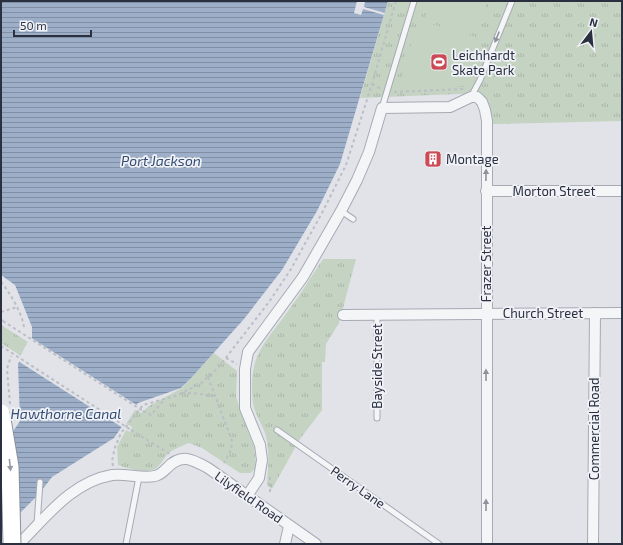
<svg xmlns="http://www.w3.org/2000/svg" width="623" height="545" viewBox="0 0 623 545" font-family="'Exo 2',sans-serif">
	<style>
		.grass { fill: url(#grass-tufts) }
		.pitch { fill: #c5d3c2 }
		.water { fill: url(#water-rules) }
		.pier { fill: #e1e3e9 }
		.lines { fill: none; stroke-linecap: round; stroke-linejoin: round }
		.service-casing { stroke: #a6aab3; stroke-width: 7 }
		.minor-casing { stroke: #a6aab3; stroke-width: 12 }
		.path { stroke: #bbbec4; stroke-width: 2; stroke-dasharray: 3 3; stroke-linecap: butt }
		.service { stroke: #f3f5f7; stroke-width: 5 }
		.minor { stroke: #f3f5f7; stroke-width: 10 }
		.trunk-bridge-casing { stroke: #89909f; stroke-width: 19; stroke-linecap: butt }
		.path-bridge { stroke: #bbbec4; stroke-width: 2; stroke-dasharray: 3 3; stroke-linecap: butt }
		.trunk-bridge { stroke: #fff; stroke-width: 17 }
		.oneway { fill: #8e929c }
		.oneway2 { fill: #9498a0 }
		.labels { text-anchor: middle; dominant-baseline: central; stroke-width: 3.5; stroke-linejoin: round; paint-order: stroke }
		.poi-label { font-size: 13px; fill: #2a3040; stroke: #f0f2f7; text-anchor: start }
		.street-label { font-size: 13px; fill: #2a3040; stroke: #f0f2f7 }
		.water-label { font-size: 14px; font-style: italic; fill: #354d73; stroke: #f0f2f7 }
	</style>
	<defs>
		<pattern id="grass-tufts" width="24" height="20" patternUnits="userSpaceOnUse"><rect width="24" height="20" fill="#c5d3c2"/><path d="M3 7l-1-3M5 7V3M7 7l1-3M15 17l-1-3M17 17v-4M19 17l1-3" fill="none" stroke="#a9b5a8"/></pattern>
		<pattern id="water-rules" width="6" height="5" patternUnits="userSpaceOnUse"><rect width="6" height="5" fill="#9dafc8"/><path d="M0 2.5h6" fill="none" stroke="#808fa4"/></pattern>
	</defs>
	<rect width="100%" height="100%" fill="#e1e3e9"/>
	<g class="grass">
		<path d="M388,1H622V121L494,124L491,122L488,104L482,93L360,98Z"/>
		<path d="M323,259H356L339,323L326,344L325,362H322V410L300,439L272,489L267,485C268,465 271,446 263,428C259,419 255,413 253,403C247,354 266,343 291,307C302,292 312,275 323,259Z"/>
		<path d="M1,325L141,413L149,406L182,388L214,353L237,371L236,397L244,421L254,447L256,467L251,473H240L202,448L189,443C182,446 175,448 169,453C163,458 160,468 152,470C141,473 128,468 118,465L117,447L126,430L130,432L132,427L1,343Z"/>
	</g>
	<g class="pitch">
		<path d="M429,1H487L477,32L425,17Z"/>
		<path d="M418,20L480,38L466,86L398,89Z"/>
	</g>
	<path class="water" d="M1,1H388L340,164L317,211L282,270L244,319L193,376L181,388L138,403L114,438L52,477L39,494L1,532V449L20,421L18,364L32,337V327L15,285L1,275Z"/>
	<g class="pier">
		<path d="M357,1H365L364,7L385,13L384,15L363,9L361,15L354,13Z"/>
		<path d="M30,337L138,406L123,428L18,361Z"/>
	</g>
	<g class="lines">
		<g class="service-casing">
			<g id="service">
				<path d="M471,97L480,80L512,1"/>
				<path d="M382,108L414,1"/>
				<path d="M341,211L353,219"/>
				<path d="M377,314V418"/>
				<path d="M277,430L439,544"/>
				<path d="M37,524L40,482"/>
				<path d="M126,544L139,477"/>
			</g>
		</g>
		<g class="minor-casing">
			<g id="minor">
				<path d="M486,191H622"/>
				<path d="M343,315L622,313"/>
				<path d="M247,496L259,478L262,460L260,445L245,408V369L248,352L303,277L341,211L357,180L369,152L382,108L450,107L471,97H477L482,102L485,110L487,121V544"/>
				<path d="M20,543C47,516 72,482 112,475C126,473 141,479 155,476C160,475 163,472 167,468C181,453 192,459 208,468L316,544"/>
				<path d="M285,544L289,526"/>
				<path d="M593,544L595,313"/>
			</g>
		</g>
		<g class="path">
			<path d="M372,84L381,89"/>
			<path d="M394,92L464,89"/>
			<path d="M1,282C9,291 25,318 24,330"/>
			<path d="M1,312L17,307"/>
			<path d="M1,320L3,321"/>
			<path d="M226,358L237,364"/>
			<path d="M208,377L232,441L231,450L224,463"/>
			<path d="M182,393H193L214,396"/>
			<path d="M10,404L7,369L11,356"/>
			<path d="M143,411L151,415L164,400"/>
			<path d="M131,430L170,454"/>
			<path d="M113,466L112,461L115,447L121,433L143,405L175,396L200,384L218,368L269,302L291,269L322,213L346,165L372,84L396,1"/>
			<path d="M270,492V477"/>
		</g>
		<use href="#service" class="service"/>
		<use href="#minor" class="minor"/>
		<g class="trunk-bridge-casing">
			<path id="trunk-bridge" d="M1,413L10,467L12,544"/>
		</g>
		<g class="path-bridge">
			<path d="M3,321L143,411"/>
			<path d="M1,346L131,430"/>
		</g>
		<use href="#trunk-bridge" class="trunk-bridge"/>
	</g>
	<defs><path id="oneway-solid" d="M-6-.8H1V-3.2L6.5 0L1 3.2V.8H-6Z"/></defs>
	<g class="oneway">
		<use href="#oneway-solid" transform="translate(497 37) rotate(112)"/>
		<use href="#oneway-solid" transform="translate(486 175) rotate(-89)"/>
		<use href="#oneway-solid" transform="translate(486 375) rotate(-90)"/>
		<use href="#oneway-solid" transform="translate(486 505) rotate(-90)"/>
	</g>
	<use class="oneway2" href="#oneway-solid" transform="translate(10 465) rotate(84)"/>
	<defs>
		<g id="stadium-square" transform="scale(0.9)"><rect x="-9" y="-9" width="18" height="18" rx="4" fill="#ca4a55" stroke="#f0f2f7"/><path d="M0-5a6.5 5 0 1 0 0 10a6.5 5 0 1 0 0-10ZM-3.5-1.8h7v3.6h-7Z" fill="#fff"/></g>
		<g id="building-square" transform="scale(0.9)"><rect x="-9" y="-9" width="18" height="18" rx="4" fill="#ca4a55" stroke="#f0f2f7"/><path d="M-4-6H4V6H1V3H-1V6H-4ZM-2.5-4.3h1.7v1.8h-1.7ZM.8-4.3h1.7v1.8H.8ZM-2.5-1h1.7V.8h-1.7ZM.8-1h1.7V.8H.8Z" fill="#fff"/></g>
	</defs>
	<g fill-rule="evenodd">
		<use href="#stadium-square" x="439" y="62"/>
		<use href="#building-square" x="433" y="159"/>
	</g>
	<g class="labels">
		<g class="poi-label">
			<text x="452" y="55">Leichhardt<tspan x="452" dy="15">Skate Park</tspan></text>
			<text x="446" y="159">Montage</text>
		</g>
		<g class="street-label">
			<text x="554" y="191">Morton Street</text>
			<text transform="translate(486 264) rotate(-90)">Frazer Street</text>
			<text x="543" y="313">Church Street</text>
			<text transform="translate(377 366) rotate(-90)">Bayside Street</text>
			<text transform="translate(594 429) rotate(-90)">Commercial Road</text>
			<text transform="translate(358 487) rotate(35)">Perry Lane</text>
			<text transform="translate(249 497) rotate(35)">Lilyfield Road</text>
		</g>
		<g class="water-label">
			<text x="161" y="160">Port Jackson</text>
			<text x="66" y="413">Hawthorne Canal</text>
		</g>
	</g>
	<rect width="623" height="545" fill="none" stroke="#2a3040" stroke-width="4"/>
	<g transform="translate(591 32) rotate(16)" stroke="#f0f2f7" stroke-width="3" paint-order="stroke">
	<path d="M0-3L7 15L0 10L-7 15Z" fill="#2a3040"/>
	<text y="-6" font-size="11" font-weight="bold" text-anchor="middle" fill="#2a3040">N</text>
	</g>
	<path d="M14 30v6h77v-6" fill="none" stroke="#2a3040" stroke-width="2"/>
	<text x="20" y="30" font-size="12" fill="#2a3040" stroke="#f0f2f7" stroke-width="3" paint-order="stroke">50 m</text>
</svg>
